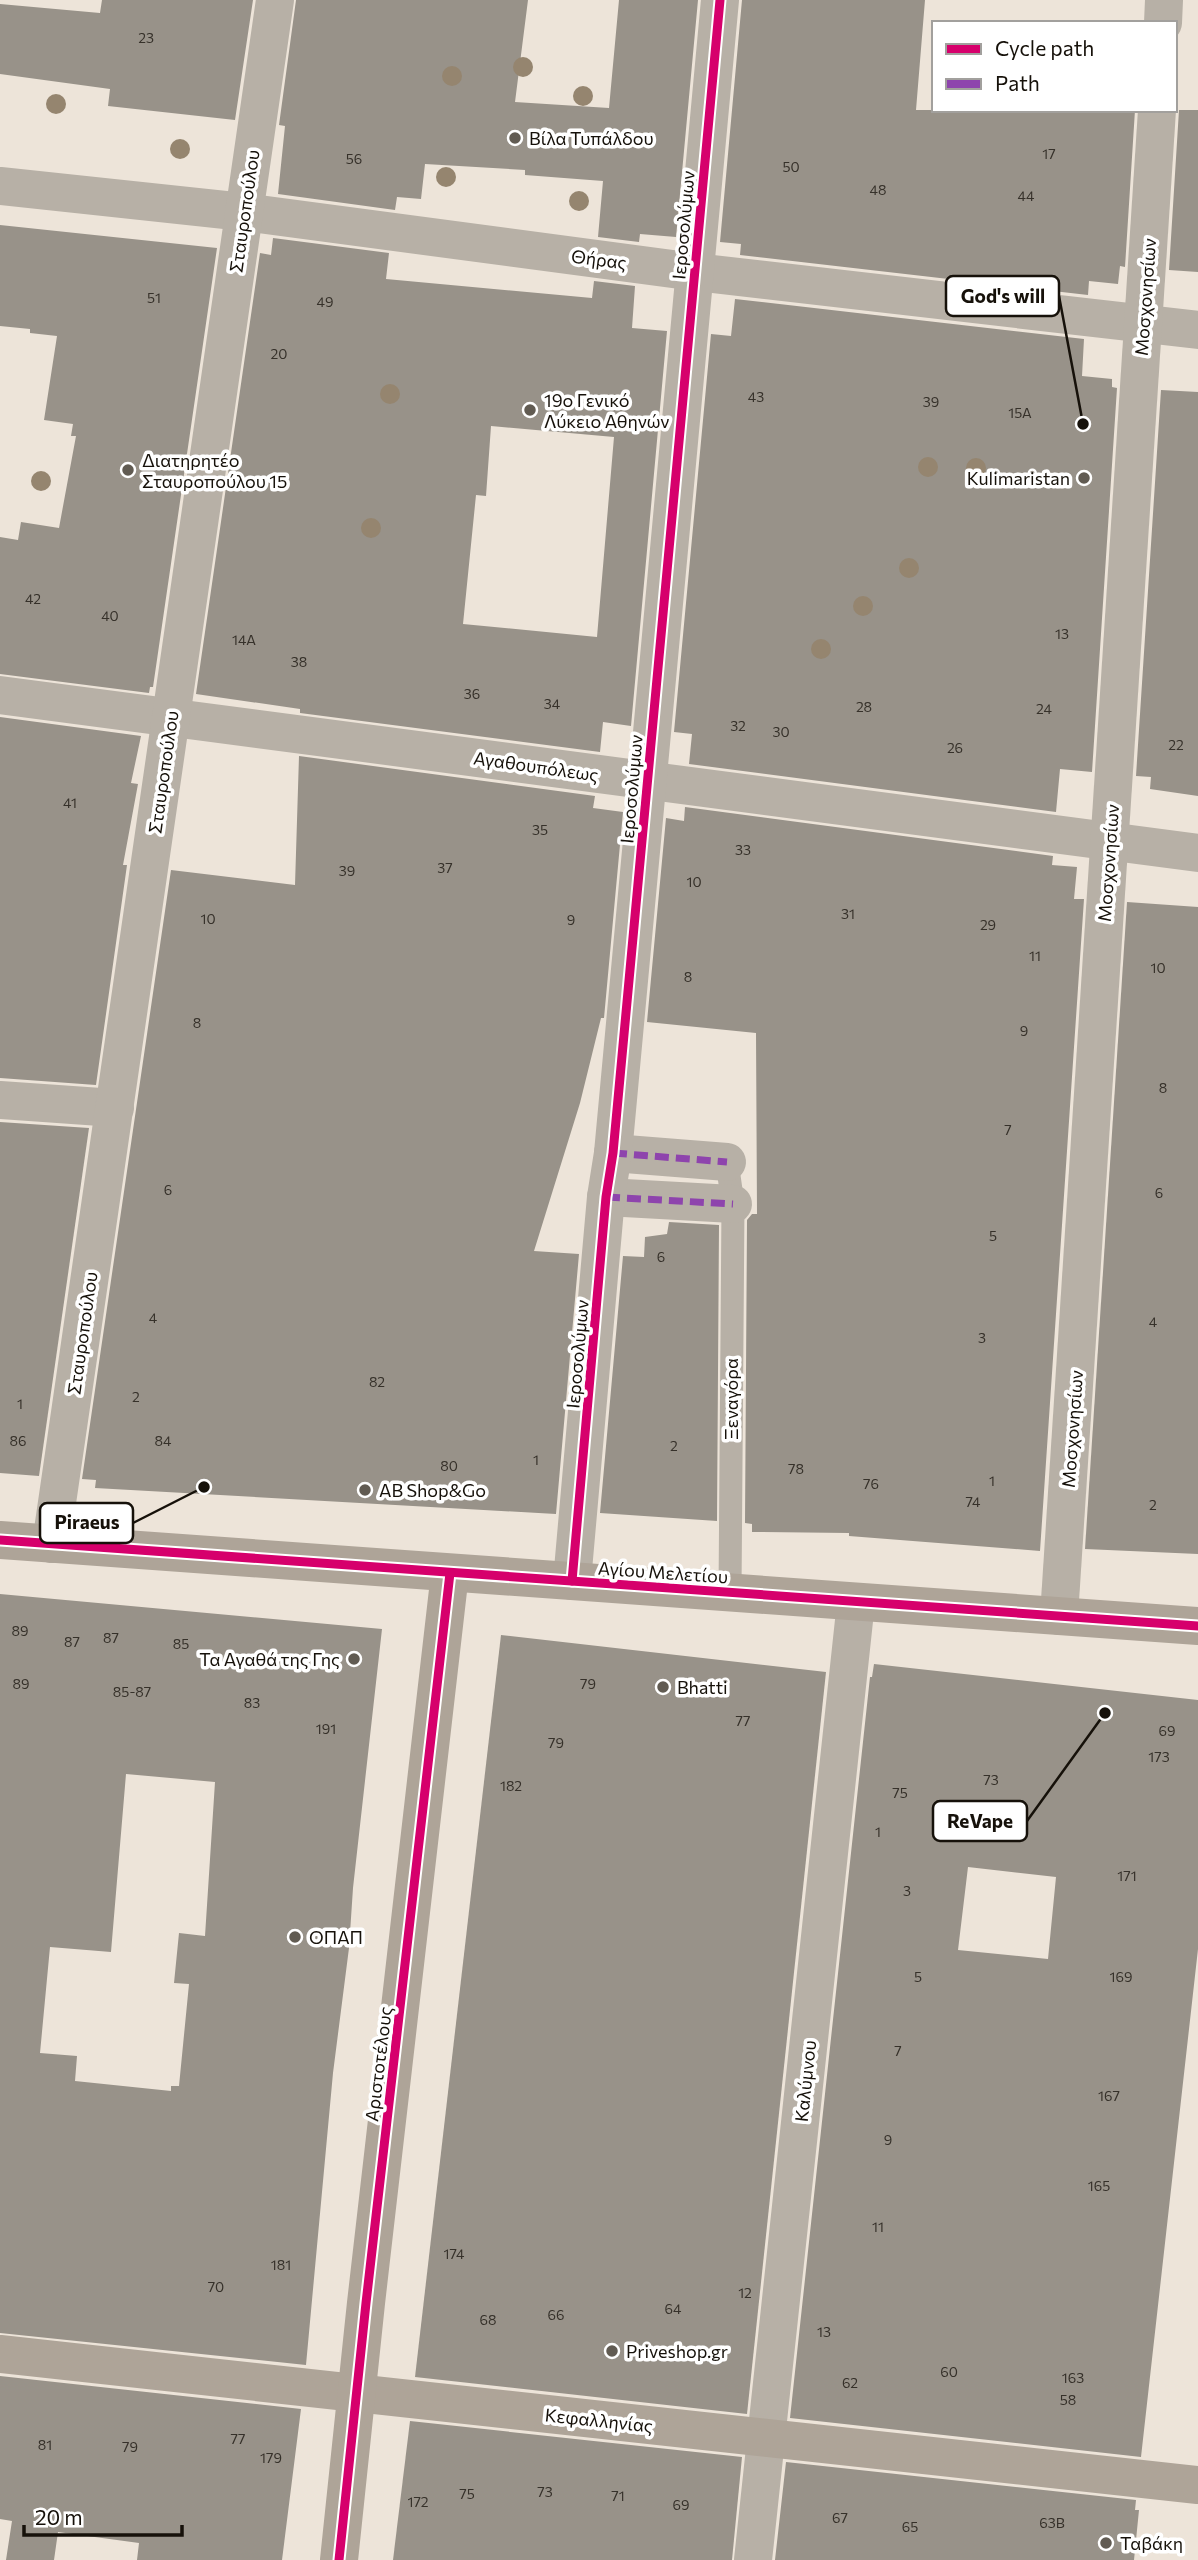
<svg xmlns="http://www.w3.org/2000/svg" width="1198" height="2560" viewBox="0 0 1198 2560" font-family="Commissioner,sans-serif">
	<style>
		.building { fill: #989289; fill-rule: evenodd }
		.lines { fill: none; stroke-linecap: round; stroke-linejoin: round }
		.lane { stroke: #b7b0a6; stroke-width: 23 }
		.street { stroke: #b7b0a6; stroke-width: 38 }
		.secondary { stroke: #aea498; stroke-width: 38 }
		.quiet { stroke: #8e44ad; stroke-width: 7; stroke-dasharray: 14 7; stroke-linecap: butt }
		.cycleway-casing { stroke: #fff; stroke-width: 13 }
		.cycleway { stroke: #d6006c; stroke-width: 9 }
		.tree { fill: #95856f }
		.poi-dot { fill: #615b52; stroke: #fff; stroke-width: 2.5 }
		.labels { text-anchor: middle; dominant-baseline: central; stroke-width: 7; stroke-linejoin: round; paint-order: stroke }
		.number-label { font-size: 14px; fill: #36312a }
		.poi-label { font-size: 18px; fill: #16110a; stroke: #fff; text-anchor: start }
		.street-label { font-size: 18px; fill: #16110a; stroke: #fff }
		.leader { fill: none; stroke: #16110a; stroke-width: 2.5 }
		.callout-dot { fill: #16110a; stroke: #fff; stroke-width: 2.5 }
		.callout { fill: #fff; stroke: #16110a; stroke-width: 2.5 }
		.callout-label { font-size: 19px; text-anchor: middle; font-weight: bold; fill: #16110a }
	</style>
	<rect width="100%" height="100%" fill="#ede4d9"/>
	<g class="building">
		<path d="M102,0H253L235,120L108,106L110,89L0,74V4L100,13Z"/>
		<path d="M296,0H528L515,102L609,108L619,0H698L676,237L640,234L639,242L598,237L603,181L525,175V170L425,164L421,199L397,197L395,210L278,194L285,126L279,125Z"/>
		<path d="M742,0H925L916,110H1135L1125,267L1120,266L1118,284L1089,281L1088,295L740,255L741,244L720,242Z"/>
		<path d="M1179,110H1198V272L1169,270Z"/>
		<path d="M0,225L217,248L153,687H150L149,693L0,674V537L18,540L21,522L59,528L76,436H71L73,424L44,420L57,336L30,333V329L0,326Z"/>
		<path d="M273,238L389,253L386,279L592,298L594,281L635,286L632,328L667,331L631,726L603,722L600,752L300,713V709L196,694L260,253L271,255ZM491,426L614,437L597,637L463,624L476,495L486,496Z"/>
		<path d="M735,299L1084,339L1082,376L1112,379V387L1117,388L1092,772L1060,769L1056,812L689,764L692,734L674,732L711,334L731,336Z"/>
		<path d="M1161,390L1198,392V796L1150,789L1151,777L1136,776Z"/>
		<path d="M0,717L141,736L131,783L138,784L123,865H127L96,1085L0,1078Z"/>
		<path d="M299,756L595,796L593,808L623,812L604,1018H601L580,1103L534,1251L579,1254L556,1514L95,1488L96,1480L82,1479L171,870L295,885Z"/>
		<path d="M685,807L1053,856L1052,865L1077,867L1074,899H1084L1040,1551L849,1536V1533L752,1532V1524L745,1523L747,1220L752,1214H757L756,1033L647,1022L666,818L684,821Z"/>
		<path d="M1127,902L1198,907V1554L1085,1549Z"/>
		<path d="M0,1122L89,1128L39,1476L0,1473Z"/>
		<path d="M669,1222L719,1225L717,1521L600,1513L623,1256L644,1257L645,1237L667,1234Z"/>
		<path d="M0,1594L382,1629L353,1888L349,1948L333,2073L306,2365L0,2333ZM126,1774L215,1782L205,1936L179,1933L174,1983L189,1984L179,2086H171V2091L75,2081L77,2056L40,2053L50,1947L111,1952Z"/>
		<path d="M501,1635L826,1672L747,2414L415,2377Z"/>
		<path d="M874,1664L1198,1700V1949L1141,2457L790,2418L870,1677H872ZM968,1867L1056,1877L1048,1959L958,1950Z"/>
		<path d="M0,2376L301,2409L282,2560H137L139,2543L58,2532L54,2560H6L12,2521L0,2519Z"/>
		<path d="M410,2421L742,2457L732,2560H393Z"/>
		<path d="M786,2462L1136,2500L1135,2510H1139L1134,2560H775Z"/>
	</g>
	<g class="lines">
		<path class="lane" d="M727,1162L733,1204L730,1593"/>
		<g class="street">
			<path d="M1163,23L1164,0"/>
			<path d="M0,186L244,212L695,272L1198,330"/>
			<path d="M0,695L1198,853"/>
			<path d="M0,1100L115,1108"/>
			<path d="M613,1153L727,1162"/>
			<path d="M606,1197L733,1204"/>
			<path d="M51,1544L275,0"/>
			<path d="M572,1581L606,1197L613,1153L720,0"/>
			<path d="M1059,1616L1157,110"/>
			<path d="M753,2560L856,1602"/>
		</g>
		<g class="secondary">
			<path d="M0,1540L1198,1626"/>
			<path d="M0,2354L1198,2485"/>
			<path d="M339,2560L366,2303L450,1573"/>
		</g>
		<g class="quiet">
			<path d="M613,1153L727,1162"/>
			<path d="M606,1197L733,1204"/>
		</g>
		<g class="cycleway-casing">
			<g id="cycleway">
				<path d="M0,1540L1198,1626"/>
				<path d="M572,1581L606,1197L613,1153L720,0"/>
				<path d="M339,2560L366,2303L450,1573"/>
			</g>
		</g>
		<use href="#cycleway" class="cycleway"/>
	</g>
	<g class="tree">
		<circle cx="523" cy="67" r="10"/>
		<circle cx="452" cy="76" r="10"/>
		<circle cx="583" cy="96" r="10"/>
		<circle cx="56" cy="104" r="10"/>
		<circle cx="180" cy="149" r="10"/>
		<circle cx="446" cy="177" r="10"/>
		<circle cx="579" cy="201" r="10"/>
		<circle cx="390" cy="394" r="10"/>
		<circle cx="928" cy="467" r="10"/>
		<circle cx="976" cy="468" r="10"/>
		<circle cx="41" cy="481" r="10"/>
		<circle cx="371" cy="528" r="10"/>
		<circle cx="909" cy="568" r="10"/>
		<circle cx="863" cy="606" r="10"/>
		<circle cx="821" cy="649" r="10"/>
	</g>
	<g class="poi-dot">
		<circle cx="515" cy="138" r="7"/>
		<circle cx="530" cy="410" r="7"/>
		<circle cx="128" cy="470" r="7"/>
		<circle cx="1084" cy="478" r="7"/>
		<circle cx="365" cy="1490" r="7"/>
		<circle cx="354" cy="1659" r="7"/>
		<circle cx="663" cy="1687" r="7"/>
		<circle cx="295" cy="1937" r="7"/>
		<circle cx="612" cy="2351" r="7"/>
		<circle cx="1106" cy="2543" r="7"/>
	</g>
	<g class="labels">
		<g class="number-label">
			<text x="146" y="37">23</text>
			<text x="1049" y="153">17</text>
			<text x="354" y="158">56</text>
			<text x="791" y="166">50</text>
			<text x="878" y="189">48</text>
			<text x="1026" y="195">44</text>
			<text x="154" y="297">51</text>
			<text x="325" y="301">49</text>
			<text x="279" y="353">20</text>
			<text x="756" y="396">43</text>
			<text x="931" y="401">39</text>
			<text x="1020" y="412">15Α</text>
			<text x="33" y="598">42</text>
			<text x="110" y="615">40</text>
			<text x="1062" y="633">13</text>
			<text x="244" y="639">14Α</text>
			<text x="299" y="661">38</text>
			<text x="472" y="693">36</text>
			<text x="552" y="703">34</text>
			<text x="864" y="706">28</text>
			<text x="1044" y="708">24</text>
			<text x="738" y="725">32</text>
			<text x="781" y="731">30</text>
			<text x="1176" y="744">22</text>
			<text x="955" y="747">26</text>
			<text x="70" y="802">41</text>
			<text x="540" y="829">35</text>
			<text x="743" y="849">33</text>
			<text x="445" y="867">37</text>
			<text x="347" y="870">39</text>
			<text x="694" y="881">10</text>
			<text x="848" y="913">31</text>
			<text x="208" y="918">10</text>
			<text x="571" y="919">9</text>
			<text x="988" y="924">29</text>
			<text x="1035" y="955">11</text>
			<text x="1158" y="967">10</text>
			<text x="688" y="976">8</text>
			<text x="197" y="1022">8</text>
			<text x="1024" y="1030">9</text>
			<text x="1163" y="1087">8</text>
			<text x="1008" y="1129">7</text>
			<text x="168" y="1189">6</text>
			<text x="1159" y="1192">6</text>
			<text x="993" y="1235">5</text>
			<text x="661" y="1256">6</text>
			<text x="153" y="1317">4</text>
			<text x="1153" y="1321">4</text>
			<text x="982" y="1337">3</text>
			<text x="377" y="1381">82</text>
			<text x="136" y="1396">2</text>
			<text x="20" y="1403">1</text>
			<text x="18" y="1440">86</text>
			<text x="163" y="1440">84</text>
			<text x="674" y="1445">2</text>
			<text x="536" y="1459">1</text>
			<text x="449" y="1465">80</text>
			<text x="796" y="1468">78</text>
			<text x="992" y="1480">1</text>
			<text x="871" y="1483">76</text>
			<text x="973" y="1501">74</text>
			<text x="1153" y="1504">2</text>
			<text x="20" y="1630">89</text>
			<text x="111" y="1637">87</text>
			<text x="72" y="1641">87</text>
			<text x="181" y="1643">85</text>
			<text x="21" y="1683">89</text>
			<text x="588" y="1683">79</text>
			<text x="132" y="1691">85-87</text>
			<text x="252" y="1702">83</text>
			<text x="743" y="1720">77</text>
			<text x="326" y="1728">191</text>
			<text x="1167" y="1730">69</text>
			<text x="556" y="1742">79</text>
			<text x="1159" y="1756">173</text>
			<text x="991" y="1779">73</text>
			<text x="511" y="1785">182</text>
			<text x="900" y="1792">75</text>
			<text x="878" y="1831">1</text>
			<text x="1127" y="1875">171</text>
			<text x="907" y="1890">3</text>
			<text x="918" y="1976">5</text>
			<text x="1121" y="1976">169</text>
			<text x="898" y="2050">7</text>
			<text x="1109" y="2095">167</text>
			<text x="888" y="2139">9</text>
			<text x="1099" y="2185">165</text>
			<text x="878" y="2226">11</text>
			<text x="454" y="2253">174</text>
			<text x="281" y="2264">181</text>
			<text x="216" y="2286">70</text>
			<text x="745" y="2292">12</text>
			<text x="673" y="2308">64</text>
			<text x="556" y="2314">66</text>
			<text x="488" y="2319">68</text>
			<text x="824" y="2331">13</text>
			<text x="949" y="2371">60</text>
			<text x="1073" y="2377">163</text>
			<text x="850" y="2382">62</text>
			<text x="1068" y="2399">58</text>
			<text x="238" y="2438">77</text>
			<text x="45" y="2444">81</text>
			<text x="130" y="2446">79</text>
			<text x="271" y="2457">179</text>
			<text x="545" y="2491">73</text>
			<text x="467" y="2493">75</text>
			<text x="618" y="2495">71</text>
			<text x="418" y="2501">172</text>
			<text x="681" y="2504">69</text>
			<text x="840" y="2517">67</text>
			<text x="1052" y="2522">63Β</text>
			<text x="910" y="2526">65</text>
		</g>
		<g class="poi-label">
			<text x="529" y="138">Βίλα Τυπάλδου</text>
			<text x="544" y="400">19ο Γενικό<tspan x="544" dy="21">Λύκειο Αθηνών</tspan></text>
			<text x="142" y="460">Διατηρητέο<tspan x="142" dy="21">Σταυροπούλου 15</tspan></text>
			<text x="1070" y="478" text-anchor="end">Kulimaristan</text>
			<text x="379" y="1490">ΑΒ Shop&amp;Go</text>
			<text x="340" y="1659" text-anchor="end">Τα Αγαθά της Γης</text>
			<text x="677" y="1687">Bhatti</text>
			<text x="309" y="1937">ΟΠΑΠ</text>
			<text x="626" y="2351">Priveshop.gr</text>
			<text x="1120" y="2543">Ταβάκη</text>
		</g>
		<g class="street-label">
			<text transform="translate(244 211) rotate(-82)">Σταυροπούλου</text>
			<text transform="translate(683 225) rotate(-85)">Ιεροσολύμων</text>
			<text transform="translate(599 259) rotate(7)">Θήρας</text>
			<text transform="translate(1145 297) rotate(-86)">Μοσχονησίων</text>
			<text transform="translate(536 766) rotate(8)">Αγαθουπόλεως</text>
			<text transform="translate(163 772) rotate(-82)">Σταυροπούλου</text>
			<text transform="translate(631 789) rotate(-85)">Ιεροσολύμων</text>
			<text transform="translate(1108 863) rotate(-86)">Μοσχονησίων</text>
			<text transform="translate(82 1333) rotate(-82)">Σταυροπούλου</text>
			<text transform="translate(577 1354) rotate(-85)">Ιεροσολύμων</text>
			<text transform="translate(731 1399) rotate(-90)">Ξεναγόρα</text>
			<text transform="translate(1072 1429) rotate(-86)">Μοσχονησίων</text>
			<text transform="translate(663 1572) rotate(4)">Αγίου Μελετίου</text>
			<text transform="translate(378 2064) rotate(-83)">Αριστοτέλους</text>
			<text transform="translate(805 2081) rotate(-84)">Καλύμνου</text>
			<text transform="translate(599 2420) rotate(6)">Κεφαλληνίας</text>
		</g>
	</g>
	<path class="leader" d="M1083 424L1059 296M204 1487L133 1523M1105 1713L1027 1821"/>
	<g class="callout-dot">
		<circle cx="1083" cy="424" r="7"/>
		<circle cx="204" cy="1487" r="7"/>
		<circle cx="1105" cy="1713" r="7"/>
	</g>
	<g class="callout">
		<rect x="946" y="276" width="113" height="40" rx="7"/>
		<rect x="40" y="1503" width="93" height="40" rx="7"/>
		<rect x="933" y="1801" width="94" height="40" rx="7"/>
	</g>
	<g class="callout-label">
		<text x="1003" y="303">God's will</text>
		<text x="87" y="1529">Piraeus</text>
		<text x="980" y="1828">ReVape</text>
	</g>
	<rect x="932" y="21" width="245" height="91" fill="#ffffff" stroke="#a2a09d" stroke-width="2"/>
	<rect x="946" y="44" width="35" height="10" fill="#d6006c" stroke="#a2a09d" stroke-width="2"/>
	<text x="995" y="56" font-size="21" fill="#16110a">Cycle path</text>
	<rect x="946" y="79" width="35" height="10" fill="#8e44ad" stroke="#a2a09d" stroke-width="2"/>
	<text x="995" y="91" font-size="21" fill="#16110a">Path</text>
	<path d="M24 2525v10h158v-10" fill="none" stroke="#16110a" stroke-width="3.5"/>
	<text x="35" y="2525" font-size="21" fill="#16110a" stroke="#ffffff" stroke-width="5" paint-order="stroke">20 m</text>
</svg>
